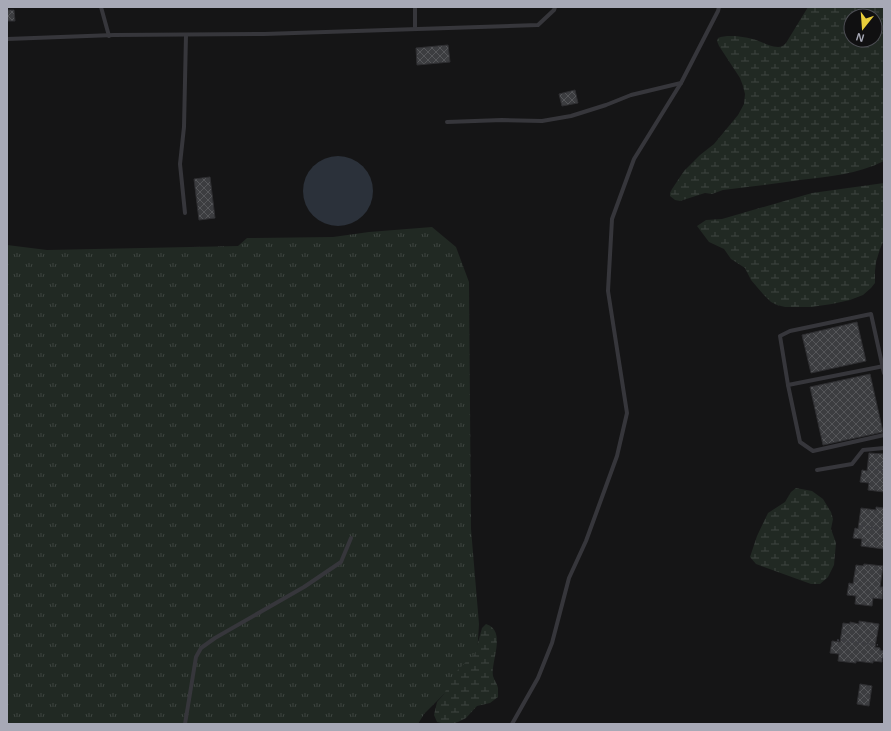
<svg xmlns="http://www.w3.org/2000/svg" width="891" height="731" viewBox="0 0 891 731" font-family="Arial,sans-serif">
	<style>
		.grass { fill: url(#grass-tufts) }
		.wetland { fill: url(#wetland-marsh); fill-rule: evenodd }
		.water { fill: #2b313a }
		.building { fill: url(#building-cross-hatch); stroke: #2f2f32 }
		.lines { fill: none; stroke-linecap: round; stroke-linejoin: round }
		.path { stroke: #3c3c42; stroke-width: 1.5; stroke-dasharray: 2 3; stroke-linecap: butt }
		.service { stroke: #36363b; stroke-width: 4 }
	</style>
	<defs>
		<pattern id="grass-tufts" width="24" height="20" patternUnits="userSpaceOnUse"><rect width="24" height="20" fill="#212923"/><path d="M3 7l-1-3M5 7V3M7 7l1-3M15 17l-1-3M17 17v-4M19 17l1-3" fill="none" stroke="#3e4541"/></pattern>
		<pattern id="wetland-marsh" width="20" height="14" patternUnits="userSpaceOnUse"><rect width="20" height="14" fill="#212923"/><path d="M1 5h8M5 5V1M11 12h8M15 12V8" fill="none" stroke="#3e4541"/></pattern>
		<pattern id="building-cross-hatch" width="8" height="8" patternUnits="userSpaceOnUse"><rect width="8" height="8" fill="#3c3d40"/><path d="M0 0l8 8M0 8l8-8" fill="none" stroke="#555659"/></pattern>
	</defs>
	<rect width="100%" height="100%" fill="#151516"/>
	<path class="grass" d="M432,227L456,247L469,282L471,529L479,624L477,657L461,677L424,714L418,724H7V245L47,250L238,246L247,238L333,237L369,232Z"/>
	<g class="wetland">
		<path d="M808,7H884V161C858,174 828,177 800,180C774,184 748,187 723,190L712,194L705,193L680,201L675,200L670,196V193L672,189L684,171L700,155L714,144L738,115L744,104L745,94L743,86L740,78L719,46L717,41L718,38C728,34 746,37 756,40C763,42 770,47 778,47C781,47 783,46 786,43ZM851,16H875V40H851Z"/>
		<path d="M884,183V240L880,249L876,262L875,271V283L871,288L863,295L850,300L832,304L811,307H785L777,305L771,302L763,294L751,280L745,268L731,259L724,249L709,242L697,226L706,220L722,219L812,193Z"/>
		<path d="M796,488L812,491L823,499L831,512L833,519L831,529L836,543L834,565L828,577L820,584H811L756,564L750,557L757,536L768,513L785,502L791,492Z"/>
		<path d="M486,624C507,631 491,660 493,676C494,680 497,683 498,688C498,691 498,694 498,697L490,703L477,706L466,718L458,722L451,724H445L437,722L434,715L437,702L444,694L454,674L475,653L482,628Z"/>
	</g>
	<circle class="water" cx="338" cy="191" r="35"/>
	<g class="building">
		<path d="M7,10H14L15,21H7Z"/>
		<path d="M448,45L450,62L417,65L416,48Z"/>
		<path d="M575,90L578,103L562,106L559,94Z"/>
		<path d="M210,177L215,218L199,220L194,179Z"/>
		<path d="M857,322L866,361L811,373L802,335Z"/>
		<path d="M870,374L883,432L823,445L810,387Z"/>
		<path d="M869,453L884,454V492L868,490L869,483L860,482L862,470L867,471Z"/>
		<path d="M876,507L884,508V549L861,546L862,539L853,538L855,528L858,529L861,508L876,510Z"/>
		<path d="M864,564L883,566L880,587H883L882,599L873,598L872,606L855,604L856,596L847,595L849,583L853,584L856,565L863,566Z"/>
		<path d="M859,621L879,624L875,647L880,648V650L884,651V658H882V662L873,661V663L856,661V663L838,661L839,654L830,653L832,641L840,642L843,623L850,624V622L859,624Z"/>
		<path d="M860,684L872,686L869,706L857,704Z"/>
	</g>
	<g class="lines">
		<g class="path">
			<path d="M871,469L884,471"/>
			<path d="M861,526L884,530"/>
			<path d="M837,640L878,645"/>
		</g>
		<g class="service">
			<path d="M101,7L109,36"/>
			<path d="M415,29V7"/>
			<path d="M7,39L114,35L264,34L538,25L554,10L555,7"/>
			<path d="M447,122L502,120L542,121L571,116L606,105L631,95L681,83L718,11L719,7"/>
			<path d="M185,213L180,164L184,127L186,35"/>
			<path d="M884,373L871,314L790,331L780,336L788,385L800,442L813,451L884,435"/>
			<path d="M788,385L884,366"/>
			<path d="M817,470L852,464L863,450L884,448"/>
			<path d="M185,724L196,657L201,648L215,638L304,587L341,562L351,538"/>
			<path d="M512,724L538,678L552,643L569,578L586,541L617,456L627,413L608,291L612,219L634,159L681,83"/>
		</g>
	</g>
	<rect width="891" height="731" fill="none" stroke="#a7a9b6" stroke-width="16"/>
	<g transform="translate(863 28) rotate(197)"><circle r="19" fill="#101011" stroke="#4c4d53"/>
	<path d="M0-3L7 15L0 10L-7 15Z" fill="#e9ce3a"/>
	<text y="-6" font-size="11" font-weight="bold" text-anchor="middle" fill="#a7a9b6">N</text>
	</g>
</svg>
